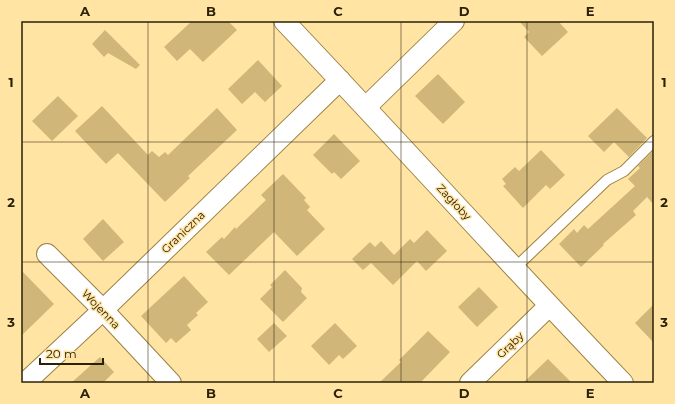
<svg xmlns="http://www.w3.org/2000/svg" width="675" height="404" viewBox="0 0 675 404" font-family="Montserrat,sans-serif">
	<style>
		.building { fill: #d0b678 }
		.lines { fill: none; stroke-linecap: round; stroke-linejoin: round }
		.lane-casing { stroke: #9b8244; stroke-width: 12 }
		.street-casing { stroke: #9b8244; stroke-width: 22 }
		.lane { stroke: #fff; stroke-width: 10 }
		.street { stroke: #fff; stroke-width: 20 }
		.grid { fill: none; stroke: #2b2107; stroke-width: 1; stroke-opacity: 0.55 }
		.labels { text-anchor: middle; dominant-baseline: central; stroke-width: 3; stroke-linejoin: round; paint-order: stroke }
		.street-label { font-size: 11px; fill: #2b2107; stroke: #ffe4a4 }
		.neatline { fill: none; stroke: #2b2107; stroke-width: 1.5 }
		.grid-label { font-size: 13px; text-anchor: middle; font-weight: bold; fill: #2b2107 }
	</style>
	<rect width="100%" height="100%" fill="#ffe4a4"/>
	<g class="building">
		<path d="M192,21H228L237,30L203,62L190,49L177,61L164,47Z"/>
		<path d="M519,21H558L568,32L542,56L524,37L529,32Z"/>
		<path d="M105,30L140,65L136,69L108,53L104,57L92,44Z"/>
		<path d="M258,60L282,86L265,102L255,92L242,104L228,89Z"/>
		<path d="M438,74L465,102L443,124L415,96Z"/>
		<path d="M58,96L78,116L52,141L32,121Z"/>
		<path d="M102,106L148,155L152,151L159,157L165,152L168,155L217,108L237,130L188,176L190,178L165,202L118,153L106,164L75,131Z"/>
		<path d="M617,108L647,138L629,157L614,142L604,152L588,136Z"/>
		<path d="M334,134L360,161L341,179L334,172L332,174L313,155Z"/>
		<path d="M541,150L565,175L550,189L546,185L523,208L503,186L506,184L502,179L515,167L519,171Z"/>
		<path d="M654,150V205L647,197L633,211L636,215L603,244L604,245L581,267L559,244L574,229L577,233L584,225L588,229L635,186L628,179L640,168L638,166Z"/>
		<path d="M283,174L306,198L304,200L310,207L307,210L325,229L297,256L274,232L229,275L206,252L222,237L224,239L235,227L236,229L266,200L261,195Z"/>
		<path d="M103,219L124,242L103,261L83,239Z"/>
		<path d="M427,230L447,251L426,271L417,261L393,285L371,263L363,270L352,259L370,242L375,247L381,241L394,255L410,239L414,243Z"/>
		<path d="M21,270L54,304L21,336Z"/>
		<path d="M285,270L302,288L301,292L307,298L283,322L260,299L272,287L270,285Z"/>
		<path d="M184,276L208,302L196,313L198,315L187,325L191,330L176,343L171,338L166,343L141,316Z"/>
		<path d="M479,287L498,307L477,327L458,307Z"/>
		<path d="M654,304V343L635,323Z"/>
		<path d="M274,323L287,336L269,352L257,339Z"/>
		<path d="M335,323L357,346L343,359L339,355L329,365L311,346Z"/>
		<path d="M428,331L450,352L420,383H379L401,362L399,360Z"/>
		<path d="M100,357L114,372L103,383H71Z"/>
		<path d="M548,359L572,383H523Z"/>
	</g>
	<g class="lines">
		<g class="lane-casing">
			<path id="lane" d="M515,268L607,180L624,171L654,141"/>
		</g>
		<g class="street-casing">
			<g id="street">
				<path d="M284,21C398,141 509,264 623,383"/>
				<path d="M366,107L454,21"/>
				<path d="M47,254L103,310L171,383"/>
				<path d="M25,383L103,310L340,80"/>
				<path d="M470,383L549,306"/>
			</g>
		</g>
		<use href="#lane" class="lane"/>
		<use href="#street" class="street"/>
	</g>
	<path class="grid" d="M148,21V383M274,21V383M401,21V383M527,21V383M21,142H654M21,262H654"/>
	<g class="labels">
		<g class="street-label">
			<text transform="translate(454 202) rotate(47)">Zagłoby</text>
			<text transform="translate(183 232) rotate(-44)">Graniczna</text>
			<text transform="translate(101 309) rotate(46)">Wojenna</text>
			<text transform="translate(510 345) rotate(-44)">Grąby</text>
		</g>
	</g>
	<rect width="675" height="404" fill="none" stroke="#ffe4a4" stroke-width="44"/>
	<path d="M40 358v6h63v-6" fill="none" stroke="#2b2107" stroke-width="2"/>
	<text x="46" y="358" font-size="12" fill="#2b2107" stroke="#ffe4a4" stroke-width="3" paint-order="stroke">20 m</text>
	<rect x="22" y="22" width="631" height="360" class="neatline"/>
	<g class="grid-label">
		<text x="85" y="16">A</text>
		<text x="211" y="16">B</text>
		<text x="338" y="16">C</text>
		<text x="464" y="16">D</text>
		<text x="590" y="16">E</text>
		<text x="11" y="87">1</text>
		<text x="664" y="87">1</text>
		<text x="11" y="207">2</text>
		<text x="664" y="207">2</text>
		<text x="11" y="327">3</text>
		<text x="664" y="327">3</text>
		<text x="85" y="398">A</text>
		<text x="211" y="398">B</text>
		<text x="338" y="398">C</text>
		<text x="464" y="398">D</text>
		<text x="590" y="398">E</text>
	</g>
</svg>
